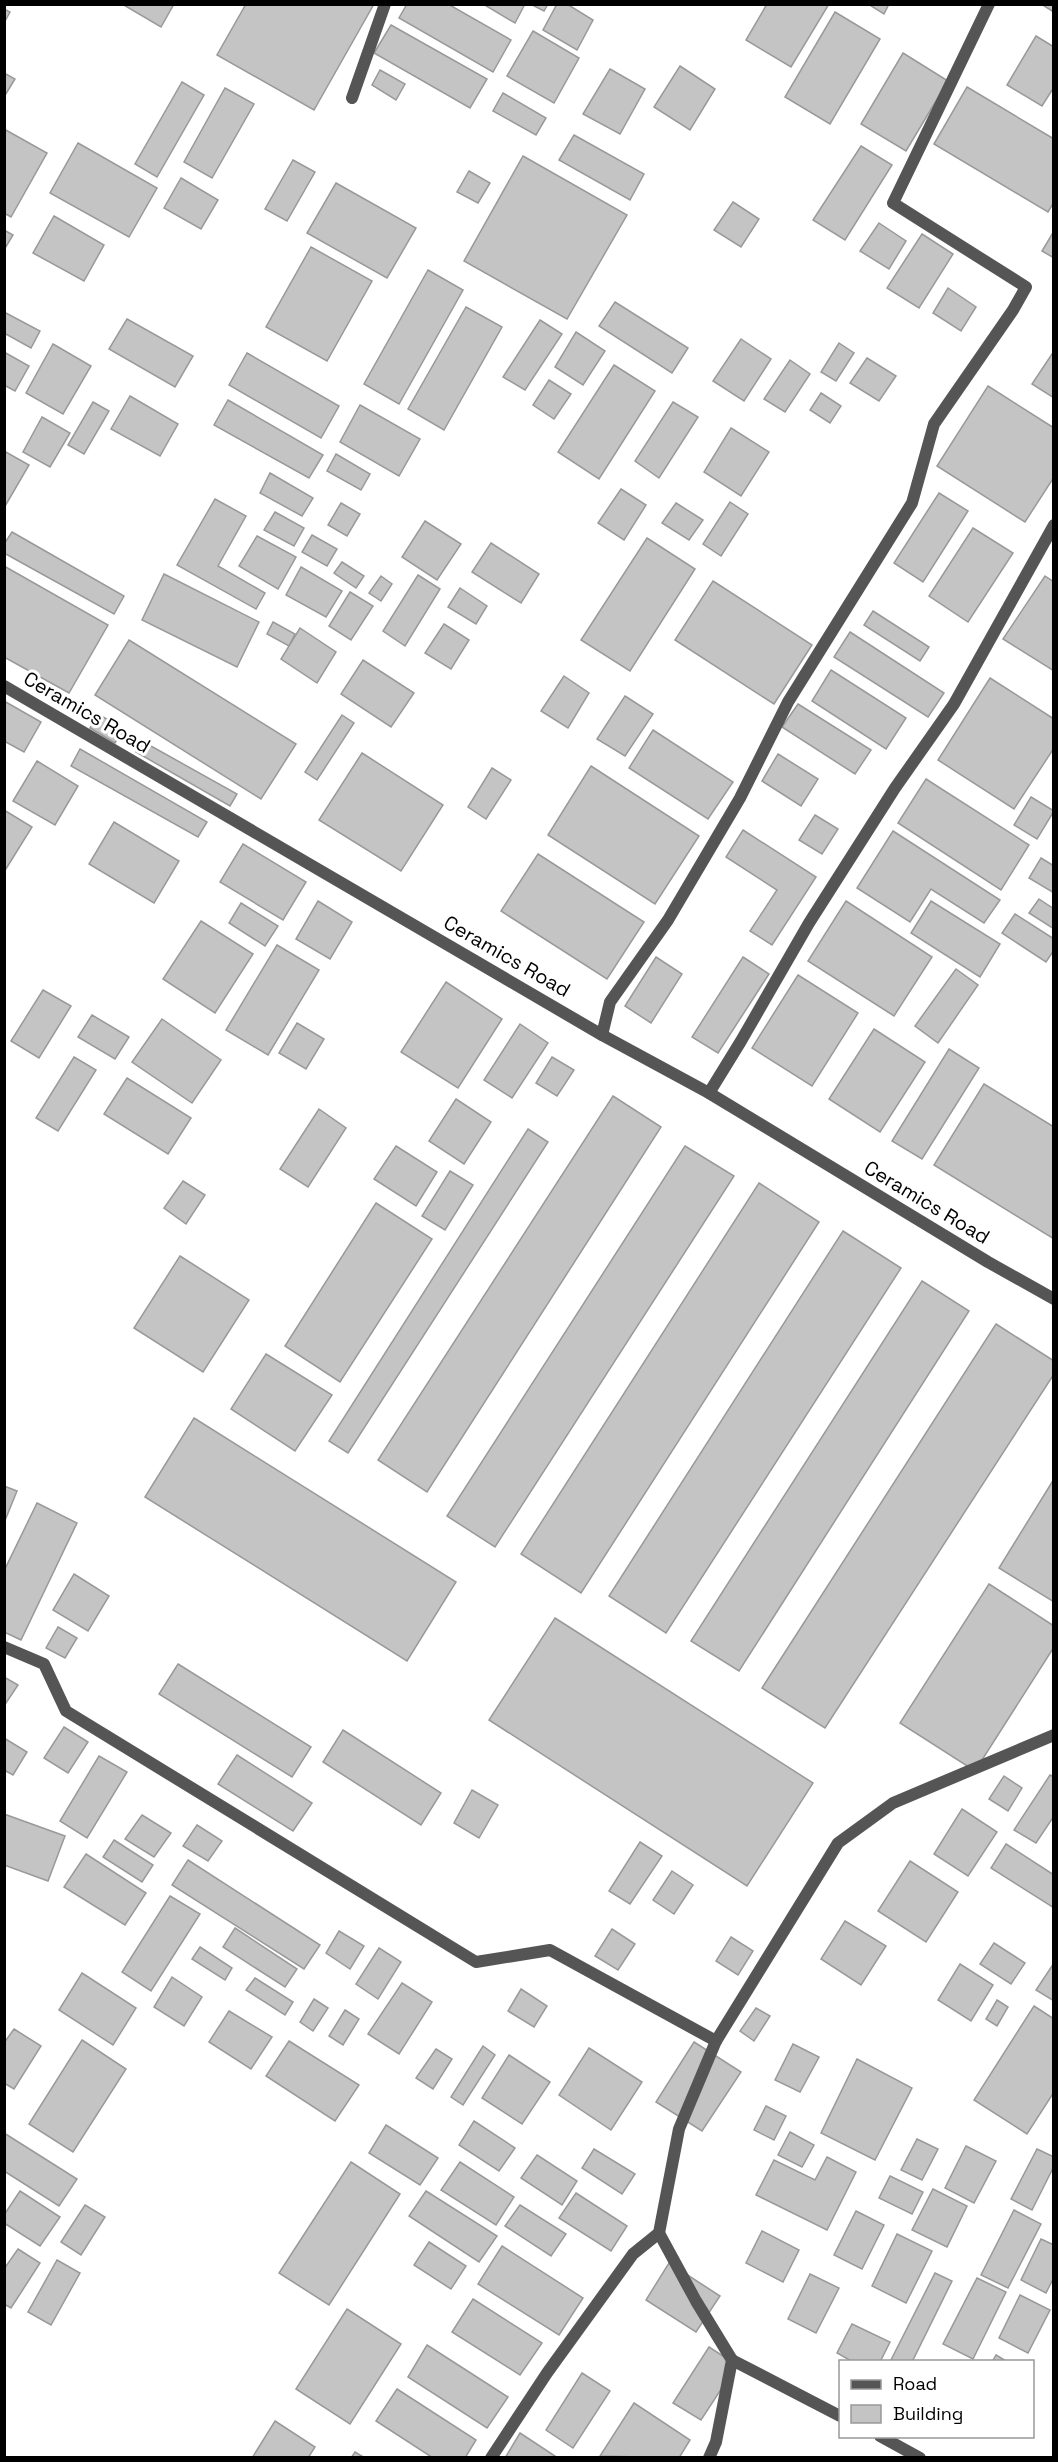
<svg xmlns="http://www.w3.org/2000/svg" width="1058" height="2462" viewBox="0 0 1058 2462" font-family="'Space Grotesk',sans-serif">
	<style>
		.building { fill: #c4c4c4; stroke: #999; stroke-width: 1.5 }
		.lines { fill: none; stroke-linecap: round; stroke-linejoin: round }
		.minor { stroke: #555; stroke-width: 12 }
		.tertiary { stroke: #555; stroke-width: 12 }
		.labels { text-anchor: middle; dominant-baseline: central; stroke-width: 6; stroke-linejoin: round; paint-order: stroke }
		.street-label { font-size: 20px; fill: #000; stroke: #fff }
	</style>
	<rect width="100%" height="100%" fill="#fff"/>
	<g class="building">
		<path d="M122,4H174L161,27Z"/>
		<path d="M246,4H374L314,110L217,55Z"/>
		<path d="M407,4H448L511,40L493,72L399,18Z"/>
		<path d="M483,4H525L515,23Z"/>
		<path d="M535,4H548L544,11L534,6Z"/>
		<path d="M557,4H567L593,20L577,50L543,30Z"/>
		<path d="M767,4H829L791,67L746,40Z"/>
		<path d="M868,4H889L884,14Z"/>
		<path d="M1041,4H1054V8L1052,11Z"/>
		<path d="M4,9L10,12L4,23Z"/>
		<path d="M835,12L880,39L830,124L785,97Z"/>
		<path d="M391,25L487,79L470,108L374,53Z"/>
		<path d="M533,31L579,58L554,103L507,76Z"/>
		<path d="M1036,36L1054,47V87L1042,106L1007,85Z"/>
		<path d="M903,53L948,81L906,151L861,124Z"/>
		<path d="M680,66L715,89L690,130L654,107Z"/>
		<path d="M610,69L645,89L620,134L583,114Z"/>
		<path d="M380,70L405,84L396,100L372,85Z"/>
		<path d="M4,73L15,79L4,97Z"/>
		<path d="M182,82L204,95L157,177L135,164Z"/>
		<path d="M967,87L1054,139V202L1048,212L934,144Z"/>
		<path d="M225,88L254,104L212,178L184,162Z"/>
		<path d="M503,93L546,118L536,135L493,111Z"/>
		<path d="M4,129L47,153L11,217L4,213Z"/>
		<path d="M574,135L644,174L630,200L559,160Z"/>
		<path d="M78,143L157,188L129,237L50,193Z"/>
		<path d="M861,146L892,165L845,240L813,220Z"/>
		<path d="M523,156L627,215L567,319L464,261Z"/>
		<path d="M293,160L315,172L287,221L265,209Z"/>
		<path d="M469,171L490,183L478,203L457,192Z"/>
		<path d="M181,178L218,200L201,229L164,208Z"/>
		<path d="M336,183L416,228L387,278L307,233Z"/>
		<path d="M733,202L759,219L741,247L714,230Z"/>
		<path d="M54,216L104,245L84,281L33,253Z"/>
		<path d="M879,223L906,241L889,269L860,251Z"/>
		<path d="M4,230L13,235L4,250Z"/>
		<path d="M1054,231V258L1042,251Z"/>
		<path d="M922,234L953,254L919,308L887,288Z"/>
		<path d="M311,247L372,281L327,361L266,327Z"/>
		<path d="M428,270L463,290L399,404L364,384Z"/>
		<path d="M948,288L976,307L961,331L933,313Z"/>
		<path d="M615,302L688,348L672,373L599,326Z"/>
		<path d="M466,307L502,327L444,430L408,409Z"/>
		<path d="M4,312L40,331L31,348L4,333Z"/>
		<path d="M127,319L193,356L175,387L109,349Z"/>
		<path d="M540,320L562,334L525,390L503,377Z"/>
		<path d="M576,332L605,351L583,385L555,367Z"/>
		<path d="M741,339L771,359L744,401L713,381Z"/>
		<path d="M839,343L854,353L836,381L821,372Z"/>
		<path d="M53,344L91,366L63,414L26,393Z"/>
		<path d="M1054,351V398L1032,384Z"/>
		<path d="M4,352L29,366L15,391L4,385Z"/>
		<path d="M247,353L339,406L321,438L229,385Z"/>
		<path d="M867,358L896,376L879,401L850,383Z"/>
		<path d="M790,360L810,374L785,412L764,399Z"/>
		<path d="M614,365L655,391L599,479L558,452Z"/>
		<path d="M549,380L571,394L554,419L533,405Z"/>
		<path d="M988,386L1054,428V477L1025,522L937,466Z"/>
		<path d="M821,393L841,406L830,423L810,410Z"/>
		<path d="M130,396L178,424L160,456L111,429Z"/>
		<path d="M228,400L323,455L309,478L214,425Z"/>
		<path d="M93,402L109,411L84,454L68,445Z"/>
		<path d="M673,402L698,417L659,478L635,461Z"/>
		<path d="M360,405L420,439L399,476L340,442Z"/>
		<path d="M42,417L70,433L50,467L23,452Z"/>
		<path d="M731,428L769,452L741,496L704,472Z"/>
		<path d="M4,451L29,465L4,508Z"/>
		<path d="M336,454L370,474L361,490L327,471Z"/>
		<path d="M270,473L313,498L302,516L260,493Z"/>
		<path d="M621,489L646,505L624,540L598,523Z"/>
		<path d="M939,493L968,511L923,582L894,563Z"/>
		<path d="M215,499L246,516L218,566L265,593L256,609L177,565Z"/>
		<path d="M730,502L748,514L721,556L703,544Z"/>
		<path d="M341,503L360,514L347,536L328,525Z"/>
		<path d="M676,503L703,520L689,540L662,523Z"/>
		<path d="M275,512L304,528L294,546L264,530Z"/>
		<path d="M425,521L461,544L437,580L402,557Z"/>
		<path d="M973,528L1013,553L968,622L929,596Z"/>
		<path d="M12,532L124,596L114,614L4,553V544Z"/>
		<path d="M312,535L337,549L327,566L302,552Z"/>
		<path d="M257,536L296,557L278,589L239,566Z"/>
		<path d="M647,538L695,569L630,671L581,640Z"/>
		<path d="M491,543L539,574L521,603L472,572Z"/>
		<path d="M342,562L364,576L356,588L334,573Z"/>
		<path d="M4,566L108,625L69,693L4,657Z"/>
		<path d="M301,567L342,591L326,617L286,595Z"/>
		<path d="M164,574L259,622L237,667L142,620Z"/>
		<path d="M418,575L440,589L405,646L383,631Z"/>
		<path d="M381,576L392,584L381,601L369,593Z"/>
		<path d="M1045,576L1054,582V671L1003,639Z"/>
		<path d="M713,581L812,645L774,704L675,640Z"/>
		<path d="M460,588L487,606L476,624L448,607Z"/>
		<path d="M350,592L373,606L351,640L329,626Z"/>
		<path d="M873,611L929,647L920,661L864,625Z"/>
		<path d="M273,622L295,634L289,646L267,634Z"/>
		<path d="M444,624L469,640L451,669L425,653Z"/>
		<path d="M300,628L336,652L317,683L281,659Z"/>
		<path d="M850,632L944,693L928,717L834,657Z"/>
		<path d="M129,640L296,744L261,799L95,695Z"/>
		<path d="M363,660L414,693L391,727L341,694Z"/>
		<path d="M831,670L906,718L886,749L812,701Z"/>
		<path d="M564,676L589,693L568,728L541,711Z"/>
		<path d="M990,678L1054,719V748L1014,809L938,760Z"/>
		<path d="M625,696L653,714L625,756L597,739Z"/>
		<path d="M4,701L41,722L24,752L4,741Z"/>
		<path d="M798,704L871,750L855,774L782,727Z"/>
		<path d="M98,714L124,729L115,743L90,728Z"/>
		<path d="M342,715L354,723L317,780L305,772Z"/>
		<path d="M653,730L733,782L708,819L629,768Z"/>
		<path d="M142,741L237,794L230,806L136,752Z"/>
		<path d="M80,749L207,822L198,837L71,766Z"/>
		<path d="M362,753L443,805L401,871L319,820Z"/>
		<path d="M778,754L818,779L801,806L762,781Z"/>
		<path d="M37,761L78,786L55,825L13,801Z"/>
		<path d="M591,766L699,836L655,904L548,835Z"/>
		<path d="M492,768L511,780L486,819L468,807Z"/>
		<path d="M926,779L1029,845L1001,890L898,823Z"/>
		<path d="M1031,797L1054,811L1037,839L1014,825Z"/>
		<path d="M4,810L32,827L4,872Z"/>
		<path d="M815,815L838,829L822,854L799,840Z"/>
		<path d="M114,822L179,861L154,903L89,864Z"/>
		<path d="M743,830L816,877L772,945L750,931L777,890L726,857Z"/>
		<path d="M893,831L1000,900L984,923L931,889L910,922L857,888Z"/>
		<path d="M243,844L306,882L283,920L220,882Z"/>
		<path d="M538,854L644,922L607,979L501,911Z"/>
		<path d="M1041,858L1054,866V893L1029,878Z"/>
		<path d="M1039,899L1054,909V929L1029,913Z"/>
		<path d="M318,901L352,922L330,959L296,939Z"/>
		<path d="M846,901L932,957L894,1016L808,961Z"/>
		<path d="M931,901L1000,944L980,977L911,933Z"/>
		<path d="M241,903L278,926L265,946L229,923Z"/>
		<path d="M1015,914L1054,939V950L1046,962L1002,933Z"/>
		<path d="M201,921L253,954L215,1013L163,979Z"/>
		<path d="M277,945L319,970L268,1055L226,1030Z"/>
		<path d="M656,957L682,974L651,1023L625,1006Z"/>
		<path d="M743,957L769,974L718,1053L692,1037Z"/>
		<path d="M956,969L978,985L938,1043L915,1026Z"/>
		<path d="M798,975L858,1013L812,1086L752,1048Z"/>
		<path d="M446,982L502,1019L458,1088L401,1052Z"/>
		<path d="M43,990L71,1006L39,1058L11,1041Z"/>
		<path d="M92,1015L129,1037L115,1059L78,1037Z"/>
		<path d="M162,1019L221,1060L192,1103L132,1062Z"/>
		<path d="M297,1023L324,1039L306,1069L279,1053Z"/>
		<path d="M520,1024L548,1043L512,1098L484,1080Z"/>
		<path d="M874,1029L925,1062L880,1132L829,1099Z"/>
		<path d="M949,1049L979,1068L922,1159L892,1141Z"/>
		<path d="M74,1057L96,1070L58,1131L36,1118Z"/>
		<path d="M552,1057L574,1070L557,1096L536,1083Z"/>
		<path d="M127,1078L191,1118L168,1154L104,1114Z"/>
		<path d="M984,1084L1054,1127V1239L934,1165Z"/>
		<path d="M613,1096L661,1127L427,1492L378,1460Z"/>
		<path d="M456,1099L491,1122L464,1164L429,1141Z"/>
		<path d="M319,1109L346,1128L308,1187L280,1169Z"/>
		<path d="M528,1129L548,1142L348,1453L329,1441Z"/>
		<path d="M396,1146L437,1172L416,1206L374,1179Z"/>
		<path d="M685,1146L734,1176L495,1547L447,1516Z"/>
		<path d="M450,1171L473,1185L445,1230L422,1216Z"/>
		<path d="M183,1181L205,1195L186,1224L164,1208Z"/>
		<path d="M759,1183L819,1222L581,1593L521,1554Z"/>
		<path d="M376,1203L432,1239L340,1382L285,1346Z"/>
		<path d="M843,1231L901,1268L666,1633L609,1596Z"/>
		<path d="M180,1256L249,1300L203,1372L134,1328Z"/>
		<path d="M922,1281L969,1311L739,1671L691,1641Z"/>
		<path d="M996,1324L1054,1361V1374L825,1728L762,1688Z"/>
		<path d="M266,1354L332,1395L295,1451L231,1409Z"/>
		<path d="M194,1418L456,1582L407,1661L145,1497Z"/>
		<path d="M1054,1479V1602L999,1568Z"/>
		<path d="M4,1486L17,1491L4,1523Z"/>
		<path d="M37,1503L77,1523L21,1640L4,1632V1571Z"/>
		<path d="M74,1574L109,1596L88,1631L53,1610Z"/>
		<path d="M989,1584L1054,1626V1647L975,1771L900,1723Z"/>
		<path d="M555,1618L813,1783L747,1886L489,1720Z"/>
		<path d="M58,1627L77,1638L65,1658L46,1648Z"/>
		<path d="M178,1664L311,1747L292,1777L159,1694Z"/>
		<path d="M4,1677L18,1685L4,1706Z"/>
		<path d="M64,1727L88,1742L68,1773L44,1758Z"/>
		<path d="M343,1730L441,1793L421,1825L323,1762Z"/>
		<path d="M4,1738L27,1752L13,1775L4,1770Z"/>
		<path d="M237,1755L312,1803L293,1831L218,1784Z"/>
		<path d="M99,1756L127,1772L87,1838L60,1821Z"/>
		<path d="M1050,1775L1054,1777V1816L1036,1843L1014,1830Z"/>
		<path d="M1004,1776L1022,1788L1008,1811L989,1799Z"/>
		<path d="M472,1790L498,1805L479,1838L454,1823Z"/>
		<path d="M962,1809L997,1832L968,1876L934,1854Z"/>
		<path d="M4,1814L65,1836L48,1881L4,1865Z"/>
		<path d="M142,1815L171,1833L154,1857L125,1839Z"/>
		<path d="M197,1825L222,1841L208,1861L183,1846Z"/>
		<path d="M114,1840L153,1865L142,1882L103,1857Z"/>
		<path d="M640,1842L662,1856L630,1904L609,1891Z"/>
		<path d="M1006,1844L1054,1875V1908L991,1868Z"/>
		<path d="M86,1854L146,1893L125,1925L64,1887Z"/>
		<path d="M188,1860L320,1945L304,1969L172,1885Z"/>
		<path d="M910,1861L958,1892L926,1942L878,1911Z"/>
		<path d="M672,1871L693,1885L674,1914L653,1900Z"/>
		<path d="M170,1896L200,1914L151,1991L122,1972Z"/>
		<path d="M845,1921L886,1946L861,1985L821,1959Z"/>
		<path d="M235,1928L297,1969L285,1987L223,1947Z"/>
		<path d="M612,1929L635,1944L618,1970L595,1956Z"/>
		<path d="M339,1931L364,1946L350,1969L326,1953Z"/>
		<path d="M731,1937L753,1951L738,1975L716,1961Z"/>
		<path d="M994,1943L1025,1963L1011,1984L980,1964Z"/>
		<path d="M200,1947L232,1968L225,1980L192,1959Z"/>
		<path d="M379,1948L401,1962L378,1999L356,1984Z"/>
		<path d="M1054,1963V2001L1036,1990Z"/>
		<path d="M960,1964L993,1985L971,2021L938,2000Z"/>
		<path d="M82,1973L136,2008L113,2045L59,2010Z"/>
		<path d="M172,1977L202,1997L184,2026L154,2007Z"/>
		<path d="M255,1978L293,2002L285,2015L246,1990Z"/>
		<path d="M402,1983L432,2002L399,2054L368,2034Z"/>
		<path d="M521,1989L547,2006L534,2027L508,2011Z"/>
		<path d="M314,1999L328,2008L313,2031L300,2022Z"/>
		<path d="M997,2000L1008,2007L997,2026L986,2019Z"/>
		<path d="M1034,2006L1054,2019V2092L1027,2134L974,2100Z"/>
		<path d="M756,2008L770,2016L754,2041L740,2031Z"/>
		<path d="M345,2010L359,2019L343,2045L329,2036Z"/>
		<path d="M229,2011L272,2037L251,2069L209,2042Z"/>
		<path d="M14,2029L41,2046L14,2089L4,2083V2043Z"/>
		<path d="M82,2040L126,2069L73,2152L29,2124Z"/>
		<path d="M289,2041L359,2085L335,2121L266,2076Z"/>
		<path d="M694,2042L741,2072L702,2131L656,2102Z"/>
		<path d="M793,2044L819,2057L800,2092L775,2080Z"/>
		<path d="M483,2046L495,2055L463,2105L451,2097Z"/>
		<path d="M589,2048L642,2082L611,2130L559,2095Z"/>
		<path d="M436,2049L452,2059L433,2089L416,2078Z"/>
		<path d="M509,2055L550,2082L522,2124L482,2098Z"/>
		<path d="M857,2059L912,2088L875,2160L821,2133Z"/>
		<path d="M766,2106L786,2116L774,2140L754,2130Z"/>
		<path d="M474,2121L515,2148L499,2171L459,2145Z"/>
		<path d="M386,2125L438,2158L420,2185L369,2153Z"/>
		<path d="M790,2132L814,2145L802,2167L778,2155Z"/>
		<path d="M4,2133L77,2179L59,2206L4,2171Z"/>
		<path d="M917,2139L938,2149L922,2180L901,2170Z"/>
		<path d="M966,2146L996,2161L974,2203L945,2188Z"/>
		<path d="M594,2149L635,2174L622,2194L582,2168Z"/>
		<path d="M1037,2149L1054,2157V2166L1032,2210L1011,2199Z"/>
		<path d="M537,2155L577,2181L562,2205L521,2178Z"/>
		<path d="M827,2157L856,2172L827,2230L756,2195L774,2160L815,2180Z"/>
		<path d="M351,2162L400,2194L329,2305L279,2273Z"/>
		<path d="M460,2162L514,2197L496,2225L441,2190Z"/>
		<path d="M890,2176L923,2192L912,2214L879,2198Z"/>
		<path d="M933,2189L967,2206L947,2247L912,2230Z"/>
		<path d="M20,2191L60,2217L40,2246L4,2223V2215Z"/>
		<path d="M426,2191L497,2236L479,2262L409,2216Z"/>
		<path d="M576,2193L627,2226L611,2251L559,2218Z"/>
		<path d="M85,2205L105,2217L81,2255L61,2242Z"/>
		<path d="M520,2205L566,2234L551,2256L505,2226Z"/>
		<path d="M1014,2210L1041,2224L1008,2288L981,2275Z"/>
		<path d="M856,2211L884,2225L862,2269L834,2255Z"/>
		<path d="M762,2231L799,2250L783,2282L746,2263Z"/>
		<path d="M897,2234L932,2251L906,2303L872,2286Z"/>
		<path d="M1041,2239L1054,2245V2277L1046,2293L1021,2280Z"/>
		<path d="M429,2242L466,2266L451,2289L414,2265Z"/>
		<path d="M502,2246L583,2298L559,2335L478,2284Z"/>
		<path d="M18,2249L40,2263L11,2308L4,2304V2269Z"/>
		<path d="M57,2260L80,2273L51,2325L28,2312Z"/>
		<path d="M669,2263L720,2296L696,2332L646,2300Z"/>
		<path d="M935,2273L952,2281L912,2362H890Z"/>
		<path d="M810,2274L839,2288L816,2333L788,2319Z"/>
		<path d="M977,2278L1006,2292L973,2359L943,2344Z"/>
		<path d="M1020,2295L1050,2310L1028,2353L999,2338Z"/>
		<path d="M473,2299L542,2343L520,2375L452,2332Z"/>
		<path d="M347,2309L401,2344L350,2424L296,2389Z"/>
		<path d="M852,2324L890,2342L880,2362H853L837,2353Z"/>
		<path d="M427,2345L508,2397L487,2428L408,2377Z"/>
		<path d="M709,2347L737,2365L701,2420L673,2403Z"/>
		<path d="M996,2355L1008,2362H992Z"/>
		<path d="M582,2373L610,2391L573,2448L546,2430Z"/>
		<path d="M397,2389L476,2440L465,2458H433L376,2421Z"/>
		<path d="M634,2403L690,2440L679,2458L600,2456Z"/>
		<path d="M275,2421L315,2447L308,2458H252Z"/>
		<path d="M520,2433L558,2458H505Z"/>
		<path d="M355,2452L365,2458H351Z"/>
	</g>
	<g class="lines">
		<g class="minor">
			<path d="M352,98L385,4"/>
			<path d="M602,1035L610,1002L668,920L740,798L788,702L912,503L934,424L1013,310L1026,287L893,203L989,4"/>
			<path d="M709,1093L741,1041L809,923L895,788L954,704L1054,525"/>
			<path d="M4,1647L44,1664L66,1711L476,1962L550,1950L716,2041"/>
			<path d="M659,2233L696,2301L732,2360L716,2442L709,2458"/>
			<path d="M732,2360L840,2416"/>
			<path d="M880,2436L920,2458"/>
			<path d="M491,2458L547,2373L633,2254L659,2233L679,2129L716,2041L838,1843L893,1803L1054,1735"/>
		</g>
		<path class="tertiary" d="M4,686L602,1035L709,1093L988,1262L1054,1299"/>
	</g>
	<g class="labels">
		<g class="street-label">
			<text transform="translate(87 712) rotate(30)">Ceramics Road</text>
			<text transform="translate(507 956) rotate(30)">Ceramics Road</text>
			<text transform="translate(927 1202) rotate(31)">Ceramics Road</text>
		</g>
	</g>
	<rect width="1058" height="2462" fill="none" stroke="#000000" stroke-width="12"/>
	<rect x="839" y="2360" width="195" height="78" fill="#ffffff" stroke="#999999" stroke-width="1.5"/>
	<rect x="851" y="2380" width="30" height="9" fill="#555555" stroke="#999999" stroke-width="1.5"/>
	<text x="893" y="2390" font-size="18" fill="#000000">Road</text>
	<rect x="851" y="2405" width="30" height="18" fill="#c4c4c4" stroke="#999999" stroke-width="1.5"/>
	<text x="893" y="2420" font-size="18" fill="#000000">Building</text>
</svg>
